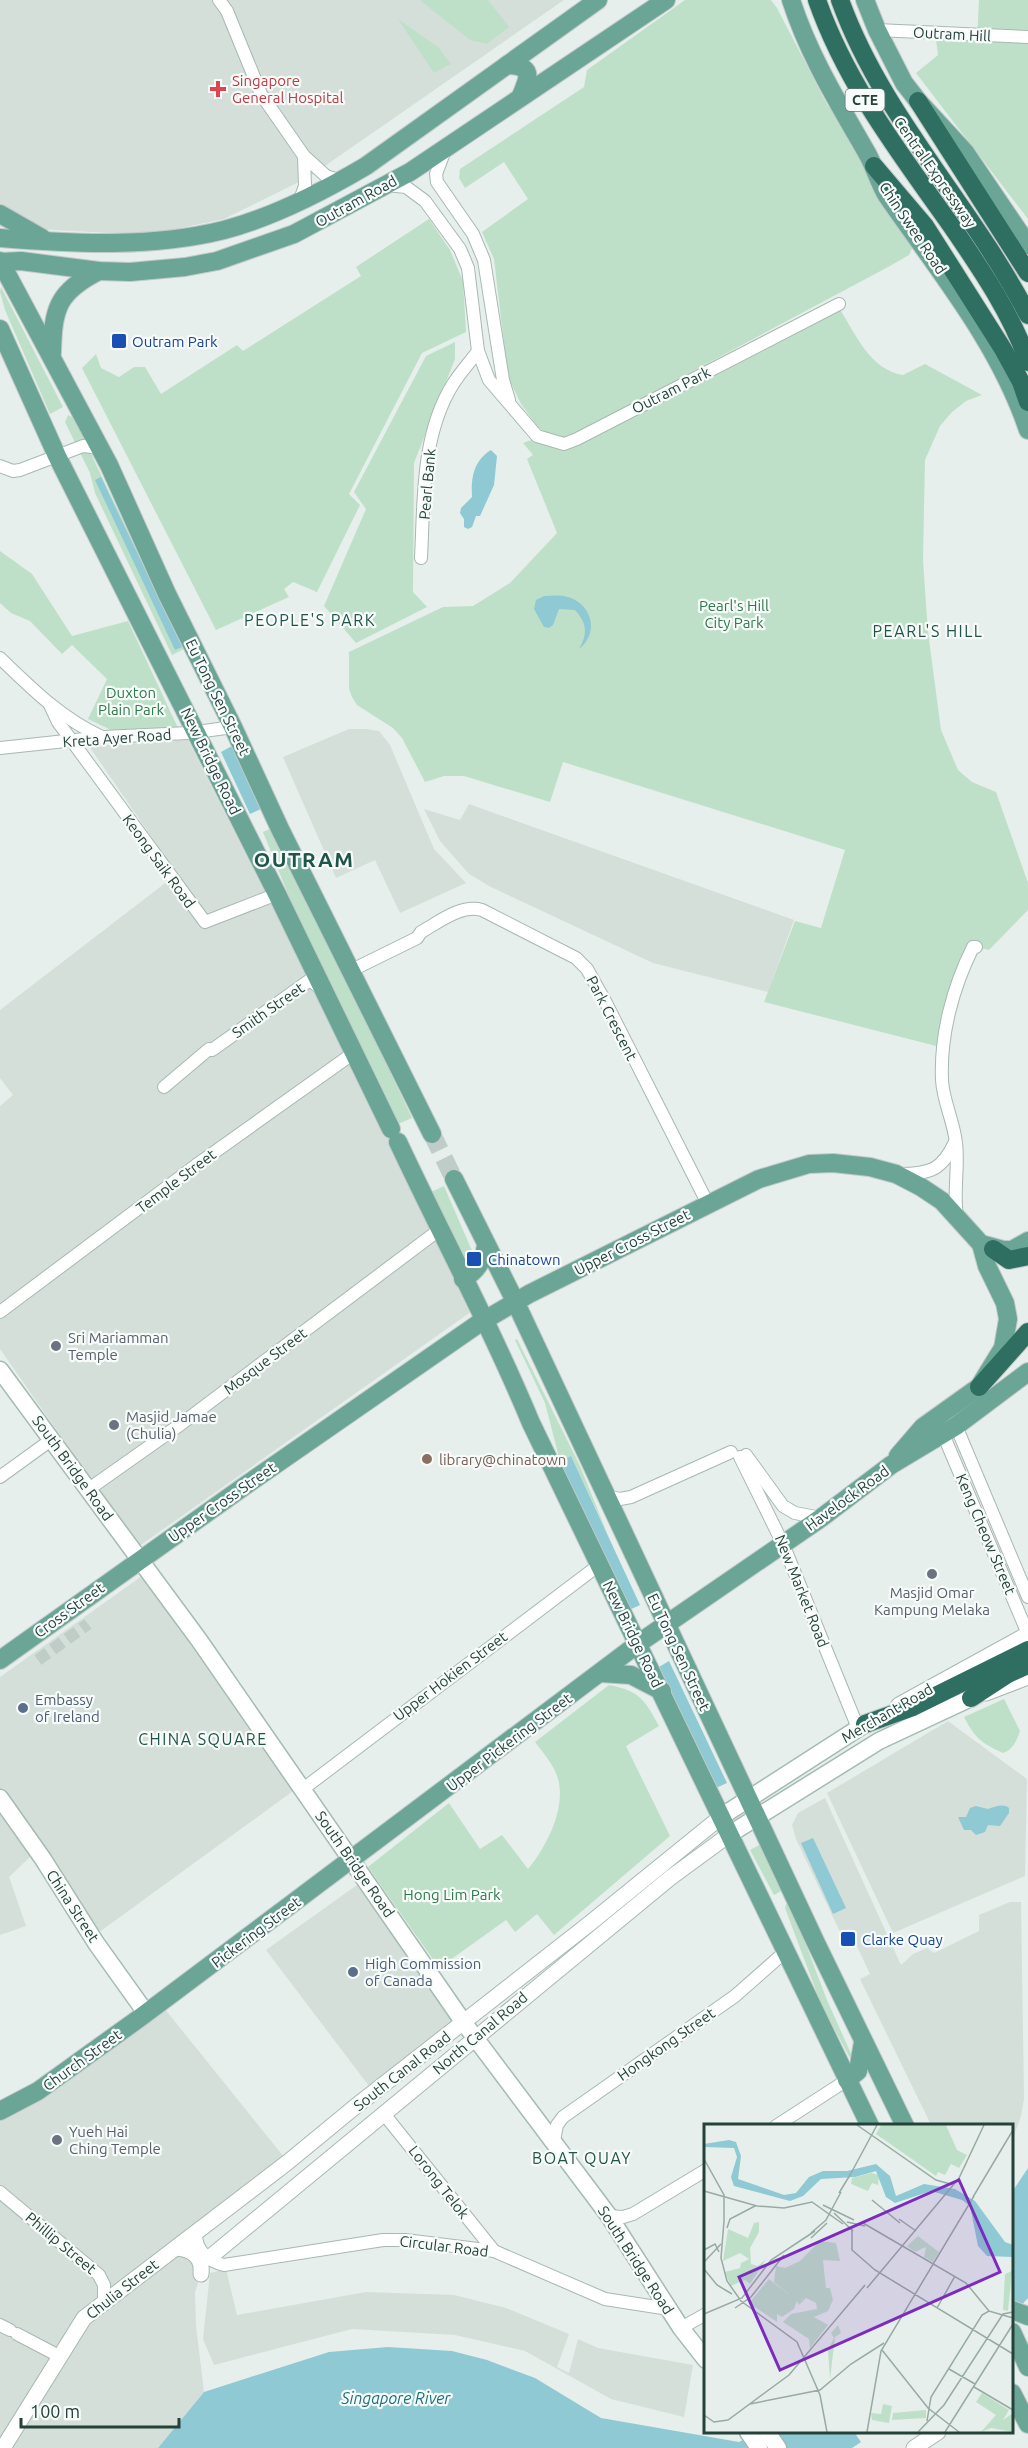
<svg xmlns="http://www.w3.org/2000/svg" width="1028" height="2448" viewBox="0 0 1028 2448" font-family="Ubuntu,sans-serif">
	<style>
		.built { fill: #d4dfda }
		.green { fill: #bfe0c8 }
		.water { fill: #8ec9d4 }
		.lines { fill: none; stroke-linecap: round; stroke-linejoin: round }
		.minor-tunnel { stroke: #bfccc8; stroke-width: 12; stroke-dasharray: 12 6; stroke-linecap: butt }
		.primary-tunnel { stroke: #bfccc8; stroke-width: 18; stroke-dasharray: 18 9; stroke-linecap: butt }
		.minor-casing { stroke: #a8b8b2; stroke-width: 14 }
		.tertiary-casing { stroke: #a8b8b2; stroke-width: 17 }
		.secondary-casing { stroke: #a4bbb3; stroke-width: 19 }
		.primary-casing { stroke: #c2cac8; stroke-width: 20 }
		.motorway-casing { stroke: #c2cac8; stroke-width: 20 }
		.minor { stroke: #fff; stroke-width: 12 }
		.tertiary { stroke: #fff; stroke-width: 15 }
		.secondary { stroke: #fff; stroke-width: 16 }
		.primary { stroke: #6aa596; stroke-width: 18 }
		.motorway { stroke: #2f6f62; stroke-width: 18 }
		.health-dot { fill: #e0444e; stroke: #f7fbf9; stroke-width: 2 }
		.transit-dot { fill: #1a4fb4; stroke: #f7fbf9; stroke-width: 2 }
		.worship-dot { fill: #6b7280; stroke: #f7fbf9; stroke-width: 2 }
		.education-dot { fill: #8d6e63; stroke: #f7fbf9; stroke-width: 2 }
		.service-dot { fill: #5c6f8a; stroke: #f7fbf9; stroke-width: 2 }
		.labels { text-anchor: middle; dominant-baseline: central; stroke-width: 4.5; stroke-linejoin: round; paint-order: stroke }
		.shield { fill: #f7fbf9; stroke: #637a73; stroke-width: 1.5 }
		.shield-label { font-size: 14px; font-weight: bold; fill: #24423a }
		.street-label { font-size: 15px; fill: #24423a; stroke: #f7fbf9 }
		.health-label { font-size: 15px; fill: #be3a42; stroke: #f7fbf9; text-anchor: start }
		.transit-label { font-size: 15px; fill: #164399; stroke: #f7fbf9; text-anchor: start }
		.park-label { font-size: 15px; fill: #2d7a4b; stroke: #f7fbf9 }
		.worship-label { font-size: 15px; fill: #5b616d; stroke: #f7fbf9; text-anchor: start }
		.education-label { font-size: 15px; fill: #785e54; stroke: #f7fbf9; text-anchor: start }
		.service-label { font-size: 15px; fill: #4e5e75; stroke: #f7fbf9; text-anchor: start }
		.neighbourhood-label { font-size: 16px; letter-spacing: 1.5px; fill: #1f5548; stroke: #f7fbf9 }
		.water-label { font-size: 16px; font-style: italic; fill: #1c6f80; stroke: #f7fbf9 }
		.district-label { font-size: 21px; font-weight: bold; letter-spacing: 1.5px; fill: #1f5548; stroke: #f7fbf9 }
		.inset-road { fill: none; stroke: #98aaa4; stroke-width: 1.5 }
		.view { fill: #7b2cbf; fill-opacity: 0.15; stroke: #7b2cbf; stroke-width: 3 }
		.inset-edge { fill: none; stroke: #24423a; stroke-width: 3 }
	</style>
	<rect width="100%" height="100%" fill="#e6efeb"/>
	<g class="built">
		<path d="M0,0H564L309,177L224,219L147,235L0,227Z"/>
		<path d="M349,729H366L379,731L390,745L434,849L466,883L400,913L375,860L336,878L283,757Z"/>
		<path d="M188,740L475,1309L138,1547L0,1349V1106L13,1095L0,1078V1010L177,874L89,746Z"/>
		<path d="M469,804L794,920L768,992L653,963L491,887L469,874L440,841L424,809L460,820Z"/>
		<path d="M142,1576L293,1791L98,1933L0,1794V1677Z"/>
		<path d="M948,1721L1027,1779L1025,1876L893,1933L827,1793Z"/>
		<path d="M825,1798L901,1965L913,1954L927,1948L934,1953L979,1931V1915L1010,1902H1021L1024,2099L1021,2116L1012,2141V2126L931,2125L860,1979L870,1974L849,1929L840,1932L796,1839L792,1825L798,1813Z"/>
		<path d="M0,1813L31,1856L9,1877L26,1926L0,1935Z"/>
		<path d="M357,1885L453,2022L369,2086L266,1950Z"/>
		<path d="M160,2003L288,2162L196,2232L201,2274L195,2292L196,2326L204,2392L158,2448H0V2111Z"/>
		<path d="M226,2269L237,2315L366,2292L454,2295L506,2308L569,2334L557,2367L569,2373L578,2339L598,2348L693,2365L684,2417L611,2399L525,2351L455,2335L352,2329L214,2365L203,2339L210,2273Z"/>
	</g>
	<g class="green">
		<path d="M423,0H488L509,27L487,44L470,40L421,1Z"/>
		<path d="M685,0H771L777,8L828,106L841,108L914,244L909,255L890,266L577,433L566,438L548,435L538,427L521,404L508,377L494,259L482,232L528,199L504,162L465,188L459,178L460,169L584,87L587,70Z"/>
		<path d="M979,0H1028V219L916,73L938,55L936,40H977Z"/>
		<path d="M398,19L438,47L451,64L434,73Z"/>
		<path d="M429,219L450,250L463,281L466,332L422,353L349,494L360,505L317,592L293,582L284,589L289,597L216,630L82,368L96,354L101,368L119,377L134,367H145L161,394L237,345L243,351L361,276L356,267Z"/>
		<path d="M1,287L63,407L50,414L5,310L0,292Z"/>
		<path d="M839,308C855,333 870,370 903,375L925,364L982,395L966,401L952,412L940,426L925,460L923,560L928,632L941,730L958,770L972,782L996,792L1028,883V910L989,950L977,947L953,1008L948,1049L764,1002L795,921L821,928L845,850L563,762L550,802L464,776H444L425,782L402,738L393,728L357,705L352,697L349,689V652L443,607L473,606L510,583L557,533L527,459L533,455L523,443L534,439L549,446L564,448Z"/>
		<path d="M455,342V359L414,463L413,592L427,607L356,643L324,606L366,509L354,492L426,356Z"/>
		<path d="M68,415L74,418L184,649L172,655L95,493L90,473L65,422Z"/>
		<path d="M0,551L32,574L72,636L128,621L178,728L113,731L88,719L107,679L72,645L62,654L30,621L11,613L0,603Z"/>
		<path d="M274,827L412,1118L398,1124L292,904L263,832Z"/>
		<path d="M444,1186L476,1260L470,1266L466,1264L431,1192Z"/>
		<path d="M517,1339L580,1466L608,1535L571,1456L560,1461L545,1403L515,1340Z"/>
		<path d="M609,1685C640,1691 645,1700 659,1726L626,1746L670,1836L554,1935L537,1914L515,1932L506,1920L439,1968L368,1867L449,1803L480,1849L502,1835L528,1869C548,1845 571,1800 554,1769C549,1759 541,1750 535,1742Z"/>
		<path d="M1004,1699L1020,1731C1017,1740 1013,1750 1003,1753C981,1743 975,1738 964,1717Z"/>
		<path d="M761,1844L785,1889L774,1895L750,1850Z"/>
		<path d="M790,1903L827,2000L852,2056L850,2058L821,2004L785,1908L786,1904Z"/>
	</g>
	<g class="water">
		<path d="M491,450L497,456L494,485L480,516H476L472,527L468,529L464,527V519L460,513L461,508L472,497C471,479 473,461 491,450Z"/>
		<path d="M101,477L182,647L175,650L95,480Z"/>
		<path d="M544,596C550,596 557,595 564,596C591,601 601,632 579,649C588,634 587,623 575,610L559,609L553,625L549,628L544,627L534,609L536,600Z"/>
		<path d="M232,746L263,808L250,814L221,752Z"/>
		<path d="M571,1456L640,1605L629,1610L560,1461Z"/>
		<path d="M669,1661L727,1783L716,1788L659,1667Z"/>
		<path d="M976,1806L988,1809C995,1807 1003,1803 1009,1808V1813L1000,1826L988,1825L985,1832L976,1835L971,1830H964L958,1817H966L970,1808Z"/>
		<path d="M813,1838L846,1908L833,1914L801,1843Z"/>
		<path d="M1028,2168V2298L1012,2316V2192Z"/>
		<path d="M388,2347L452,2351L487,2360L535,2378L601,2418L739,2442L758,2432H861L856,2435L861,2442L852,2448H158L204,2392L329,2352Z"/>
	</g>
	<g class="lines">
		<path class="minor-tunnel" d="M38,1660L88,1624"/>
		<path class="primary-tunnel" d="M432,1134L454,1179"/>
		<g class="minor-casing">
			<g id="minor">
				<path d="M219,0L227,11L261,94L304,156L326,176L341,181"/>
				<path d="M877,30L1028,37"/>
				<path d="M445,150L436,174L437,182L473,234L484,260L503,380L509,400"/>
				<path d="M386,185L406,187L425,201L460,249L468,268L478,351L489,380L537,436L564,444L577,439L839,304"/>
				<path d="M299,202L305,186L304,156"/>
				<path d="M0,466L13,471L20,470L83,446L101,448"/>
				<path d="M421,558C424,501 421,435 453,384C460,373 470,362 478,351"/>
				<path d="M0,658C32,689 61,718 102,737"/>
				<path d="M50,705L58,722L205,922L277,894"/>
				<path d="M0,748L103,737L189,733L233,727"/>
				<path d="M352,970L417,938L421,932C439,922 461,904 482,910L576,958L587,969L606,1003L708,1204"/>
				<path d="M164,1087L209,1049L212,1050L310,980L320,988"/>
				<path d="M900,1174C930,1174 942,1170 955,1142"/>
				<path d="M957,1216C953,1192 959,1168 956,1143C954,1122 943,1101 942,1080C940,1035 953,987 973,947H976"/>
				<path d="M0,1312L195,1166L355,1052"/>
				<path d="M956,1426L1028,1597"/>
				<path d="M943,1434L1028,1634"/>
				<path d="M746,1455L783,1506L795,1513L821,1518"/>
				<path d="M740,1457L783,1544L858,1728"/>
				<path d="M0,1477L51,1440"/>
				<path d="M89,1489L181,1424L439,1230"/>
				<path d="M605,1496L620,1499L631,1497L731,1452"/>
				<path d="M303,1789L599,1565"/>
				<path d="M384,2114L494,2251"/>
				<path d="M776,2126L847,2080"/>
				<path d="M554,2141L557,2125L563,2117L735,1996L786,1951"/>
				<path d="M0,2192L99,2275L104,2285V2302"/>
				<path d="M609,2216L623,2217L633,2214L706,2170"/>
				<path d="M196,2232C195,2250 208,2261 224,2265L383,2240H405L494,2251L605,2299L669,2309"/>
				<path d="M0,2325L10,2330"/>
				<path d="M681,2328L706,2314"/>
				<path d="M17,2334L59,2356"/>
			</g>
		</g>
		<g class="tertiary-casing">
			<g id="tertiary">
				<path d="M986,1693L1028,1677"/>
				<path d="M899,1705L1028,1634"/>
				<path d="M176,2248C191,2249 203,2256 201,2274"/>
				<path d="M209,2258L670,1878L730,1834"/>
				<path d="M3,2448L84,2318L288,2162L356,2106L589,1924L722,1816"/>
				<path d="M914,2448L938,2432"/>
			</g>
		</g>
		<g class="secondary-casing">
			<g id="secondary">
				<path d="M0,1370L199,1640L464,2023L609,2216L681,2328L706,2360"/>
				<path d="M0,1798L43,1859L96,1943L146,2013"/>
				<path d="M722,1816L865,1724"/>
				<path d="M730,1834L879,1741L971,1698"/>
				<path d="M748,2432L759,2448"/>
				<path d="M767,2432L778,2448"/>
			</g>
		</g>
		<g class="primary-casing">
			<g id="primary">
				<path d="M791,0C809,56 839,104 868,155C875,168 879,183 887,196C938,270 999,343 1028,430"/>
				<path d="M865,0L877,30L904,83L918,101L965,152L1028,245"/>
				<path d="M507,65C534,66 529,76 521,96"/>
				<path d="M0,214L42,238"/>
				<path d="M0,238C74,244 152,248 224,230C274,217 322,192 366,166L598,0"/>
				<path d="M0,261L109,465L167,594L233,727L280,829L432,1134"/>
				<path d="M0,262L21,261L99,271L130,272L185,267L217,261L294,234L410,172L666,0"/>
				<path d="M0,329L57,456L277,894L391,1129"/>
				<path d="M52,353C53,309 57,292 99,271"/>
				<path d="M398,1142C442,1236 491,1327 531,1423L870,2126"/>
				<path d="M454,1179L515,1301L816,1943L905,2126"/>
				<path d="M463,1279C477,1271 484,1261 486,1245"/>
				<path d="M898,1456L923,1427L979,1387L1003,1348L1008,1319L1005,1303L987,1266L981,1244"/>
				<path d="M0,1660L246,1485L478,1324L529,1294L759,1179L809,1164L833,1163L870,1167L896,1174L921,1187L942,1201L981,1244L1003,1250H1012L1028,1241"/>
				<path d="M600,1673L631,1675L662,1691"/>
				<path d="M847,2080L858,2071L863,2042"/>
				<path d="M0,2111L38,2091L141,2017L639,1643L821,1518L891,1465L956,1426L1028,1372"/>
				<path d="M1012,2310L1028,2316"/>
				<path d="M1012,2332L1028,2367"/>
				<path d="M1012,2393L1028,2424"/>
			</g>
		</g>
		<g class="motorway-casing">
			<g id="motorway">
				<path d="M817,0C847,86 903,157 955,231C983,272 1012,315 1028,362"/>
				<path d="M840,0C882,117 972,206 1028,315"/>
				<path d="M918,101L1028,273"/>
				<path d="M874,166L925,226L1003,349L1021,382L1028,402"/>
				<path d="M993,1249L1009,1260L1028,1256"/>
				<path d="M979,1387L1028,1332"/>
				<path d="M971,1698L1008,1674L1028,1665"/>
				<path d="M865,1724L913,1707L1028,1650"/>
			</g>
		</g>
		<use href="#minor" class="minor"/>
		<use href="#tertiary" class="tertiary"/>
		<use href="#secondary" class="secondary"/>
		<use href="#primary" class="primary"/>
		<use href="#motorway" class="motorway"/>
	</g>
	<path class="health-dot" d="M215 80h6v6h6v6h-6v6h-6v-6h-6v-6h6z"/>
	<g class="transit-dot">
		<rect x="111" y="333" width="16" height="16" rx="3"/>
		<rect x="466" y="1251" width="16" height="16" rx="3"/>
		<rect x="840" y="1931" width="16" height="16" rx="3"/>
	</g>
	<g class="worship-dot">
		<circle cx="56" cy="1346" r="6"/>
		<circle cx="114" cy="1425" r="6"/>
		<circle cx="932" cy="1574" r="6"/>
		<circle cx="57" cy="2140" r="6"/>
	</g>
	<circle class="education-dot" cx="427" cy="1459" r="6"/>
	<g class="service-dot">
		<circle cx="23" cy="1708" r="6"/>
		<circle cx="353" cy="1972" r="6"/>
	</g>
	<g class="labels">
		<rect class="shield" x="845.5" y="89" width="39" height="22" rx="4.5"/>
		<g class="shield-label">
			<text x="865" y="100">CTE</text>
		</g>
		<g class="street-label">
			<text transform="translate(952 34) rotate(3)">Outram Hill</text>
			<text transform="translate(935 172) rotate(55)">Central Expressway</text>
			<text transform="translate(356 201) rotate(-29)">Outram Road</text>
			<text transform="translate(913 228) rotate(56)">Chin Swee Road</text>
			<text transform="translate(671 390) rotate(-27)">Outram Park</text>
			<text transform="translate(427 484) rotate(-85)">Pearl Bank</text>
			<text transform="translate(218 697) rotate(64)">Eu Tong Sen Street</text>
			<text transform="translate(117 738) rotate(-4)">Kreta Ayer Road</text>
			<text transform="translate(211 761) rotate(64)">New Bridge Road</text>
			<text transform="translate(159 861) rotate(54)">Keong Saik Road</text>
			<text transform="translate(268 1010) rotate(-35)">Smith Street</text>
			<text transform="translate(612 1018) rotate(63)">Park Crescent</text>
			<text transform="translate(176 1181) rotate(-37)">Temple Street</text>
			<text transform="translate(632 1242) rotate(-27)">Upper Cross Street</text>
			<text transform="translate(265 1361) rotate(-37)">Mosque Street</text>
			<text transform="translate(73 1468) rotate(54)">South Bridge Road</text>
			<text transform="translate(847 1498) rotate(-36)">Havelock Road</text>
			<text transform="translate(222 1502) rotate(-35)">Upper Cross Street</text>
			<text transform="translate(986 1534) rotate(67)">Keng Cheow Street</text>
			<text transform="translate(802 1591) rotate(68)">New Market Road</text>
			<text transform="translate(69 1610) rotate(-36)">Cross Street</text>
			<text transform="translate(633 1634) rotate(64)">New Bridge Road</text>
			<text transform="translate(679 1652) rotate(65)">Eu Tong Sen Street</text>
			<text transform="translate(450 1676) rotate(-37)">Upper Hokien Street</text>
			<text transform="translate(887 1713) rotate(-30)">Merchant Road</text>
			<text transform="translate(509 1742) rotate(-37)">Upper Pickering Street</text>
			<text transform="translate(355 1864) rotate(55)">South Bridge Road</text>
			<text transform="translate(73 1906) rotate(57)">China Street</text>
			<text transform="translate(256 1932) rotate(-37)">Pickering Street</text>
			<text transform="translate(480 2033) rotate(-40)">North Canal Road</text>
			<text transform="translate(666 2044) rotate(-35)">Hongkong Street</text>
			<text transform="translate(82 2060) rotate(-36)">Church Street</text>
			<text transform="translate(402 2071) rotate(-38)">South Canal Road</text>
			<text transform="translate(439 2182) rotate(52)">Lorong Telok</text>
			<text transform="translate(61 2243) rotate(40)">Phillip Street</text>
			<text transform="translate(444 2246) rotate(7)">Circular Road</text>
			<text transform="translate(636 2260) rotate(57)">South Bridge Road</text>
			<text transform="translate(122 2289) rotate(-38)">Chulia Street</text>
		</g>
		<g class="health-label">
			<text x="232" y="80">Singapore<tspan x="232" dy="17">General Hospital</tspan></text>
		</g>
		<g class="transit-label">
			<text x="132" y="341">Outram Park</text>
			<text x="488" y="1259">Chinatown</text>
			<text x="862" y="1939">Clarke Quay</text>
		</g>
		<g class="park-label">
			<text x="734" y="605">Pearl's Hill<tspan x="734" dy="17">City Park</tspan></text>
			<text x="131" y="692">Duxton<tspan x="131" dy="17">Plain Park</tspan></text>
			<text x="452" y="1894">Hong Lim Park</text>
		</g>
		<g class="worship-label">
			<text x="68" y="1337">Sri Mariamman<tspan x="68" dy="17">Temple</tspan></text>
			<text x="126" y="1416">Masjid Jamae<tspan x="126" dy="17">(Chulia)</tspan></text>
			<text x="932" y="1592" text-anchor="middle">Masjid Omar<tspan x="932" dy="17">Kampung Melaka</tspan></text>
			<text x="69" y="2131">Yueh Hai<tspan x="69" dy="17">Ching Temple</tspan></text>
		</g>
		<g class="education-label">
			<text x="439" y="1459">library@chinatown</text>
		</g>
		<g class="service-label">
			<text x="35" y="1699">Embassy<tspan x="35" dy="17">of Ireland</tspan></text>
			<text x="365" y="1963">High Commission<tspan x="365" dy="17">of Canada</tspan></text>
		</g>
		<g class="neighbourhood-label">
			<text x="310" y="620">PEOPLE'S PARK</text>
			<text x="928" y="631">PEARL'S HILL</text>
			<text x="203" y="1739">CHINA SQUARE</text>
			<text x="582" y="2158">BOAT QUAY</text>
		</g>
		<g class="water-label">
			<text x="396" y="2398">Singapore River</text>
		</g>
		<g class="district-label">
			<text x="304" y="859">OUTRAM</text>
		</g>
	</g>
	<g transform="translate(704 2124)">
		<rect width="309" height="309" fill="#e6efeb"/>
		<path d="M177,1H242L253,26L263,31L255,44L247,40L241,51L234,48L232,52L172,10ZM167,49L175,51L174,61L168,59L164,67L147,60L148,54ZM55,98V108L46,124L47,140L54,142L62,135L46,160L41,156L27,162L21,148L36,144L37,139L45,135L36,129L19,137L24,105L44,114L50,99ZM214,112L235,128L229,138L220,133L222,123L211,128L203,122ZM116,117L132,119L136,137L119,136L122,164H126L129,176L124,187L110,193L124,201L106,224L105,215L79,198L87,190L113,185L112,179L102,174L95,181L93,177L90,185L78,193L73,190V198L45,179L65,155L88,173L70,158L72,142L81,144L96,137ZM308,147L304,187L299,186L301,150ZM134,201L137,209L131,213L126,255L124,226L130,214L127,209ZM278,269L305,286L299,296L309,289V308L287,304L277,308L292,291L272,278ZM179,280L188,282L185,299L168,296L167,289L177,290ZM222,286V294L188,296L189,289Z" fill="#bfe0c8"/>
		<path d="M25,16L32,18L37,32L34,55L80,71L92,69L105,53L119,47H143L172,40L186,52L192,72L220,60L251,65L271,77L301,118L309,121V133L283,132L274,122L266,82L258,76L227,67L191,79L182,73L172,47L151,53L117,55L99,72L86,77L30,62L27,53L33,33L30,24L0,23V20Z" fill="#8ec9d4"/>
		<path class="inset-road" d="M153,1L232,56L250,61M0,35L20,71V98M145,53L173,1M0,67L53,82L80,84L108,78L139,100M135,69L146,51M269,73L309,6M168,76L196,99M119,81L150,96M130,89L149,107M195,95L212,107M20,97L17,134L23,157L37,177L93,218L116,271L123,308M143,98L161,102M159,99L262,159L285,187M23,104L26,95L51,82M148,105V126L171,146L309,230M107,109L122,96L137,68M107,114L123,99M0,126L11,120L15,128M0,138L17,120M0,145L13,161L28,170M163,164L255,54L280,1M31,184L47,173L80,131M233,184L251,152M0,190L38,174L67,136L111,107M178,226L224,284L255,308M245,245L271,260M270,263L309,286M46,280L116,266L147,240L180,219M0,291L10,298L24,296L85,251L161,161M223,297L227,273L278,191L285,187L309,194M163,308L177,227L270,72M214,308L240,281L299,190L309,188M241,308L309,200"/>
		<path class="view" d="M255,56L296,148L76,246L35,153Z"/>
		<rect width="309" height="309" class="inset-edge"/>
	</g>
	<path d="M21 2418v9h158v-9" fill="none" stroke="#24423a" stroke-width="3"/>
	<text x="30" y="2418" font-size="18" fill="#24423a" stroke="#f7fbf9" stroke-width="4.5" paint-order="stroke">100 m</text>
</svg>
